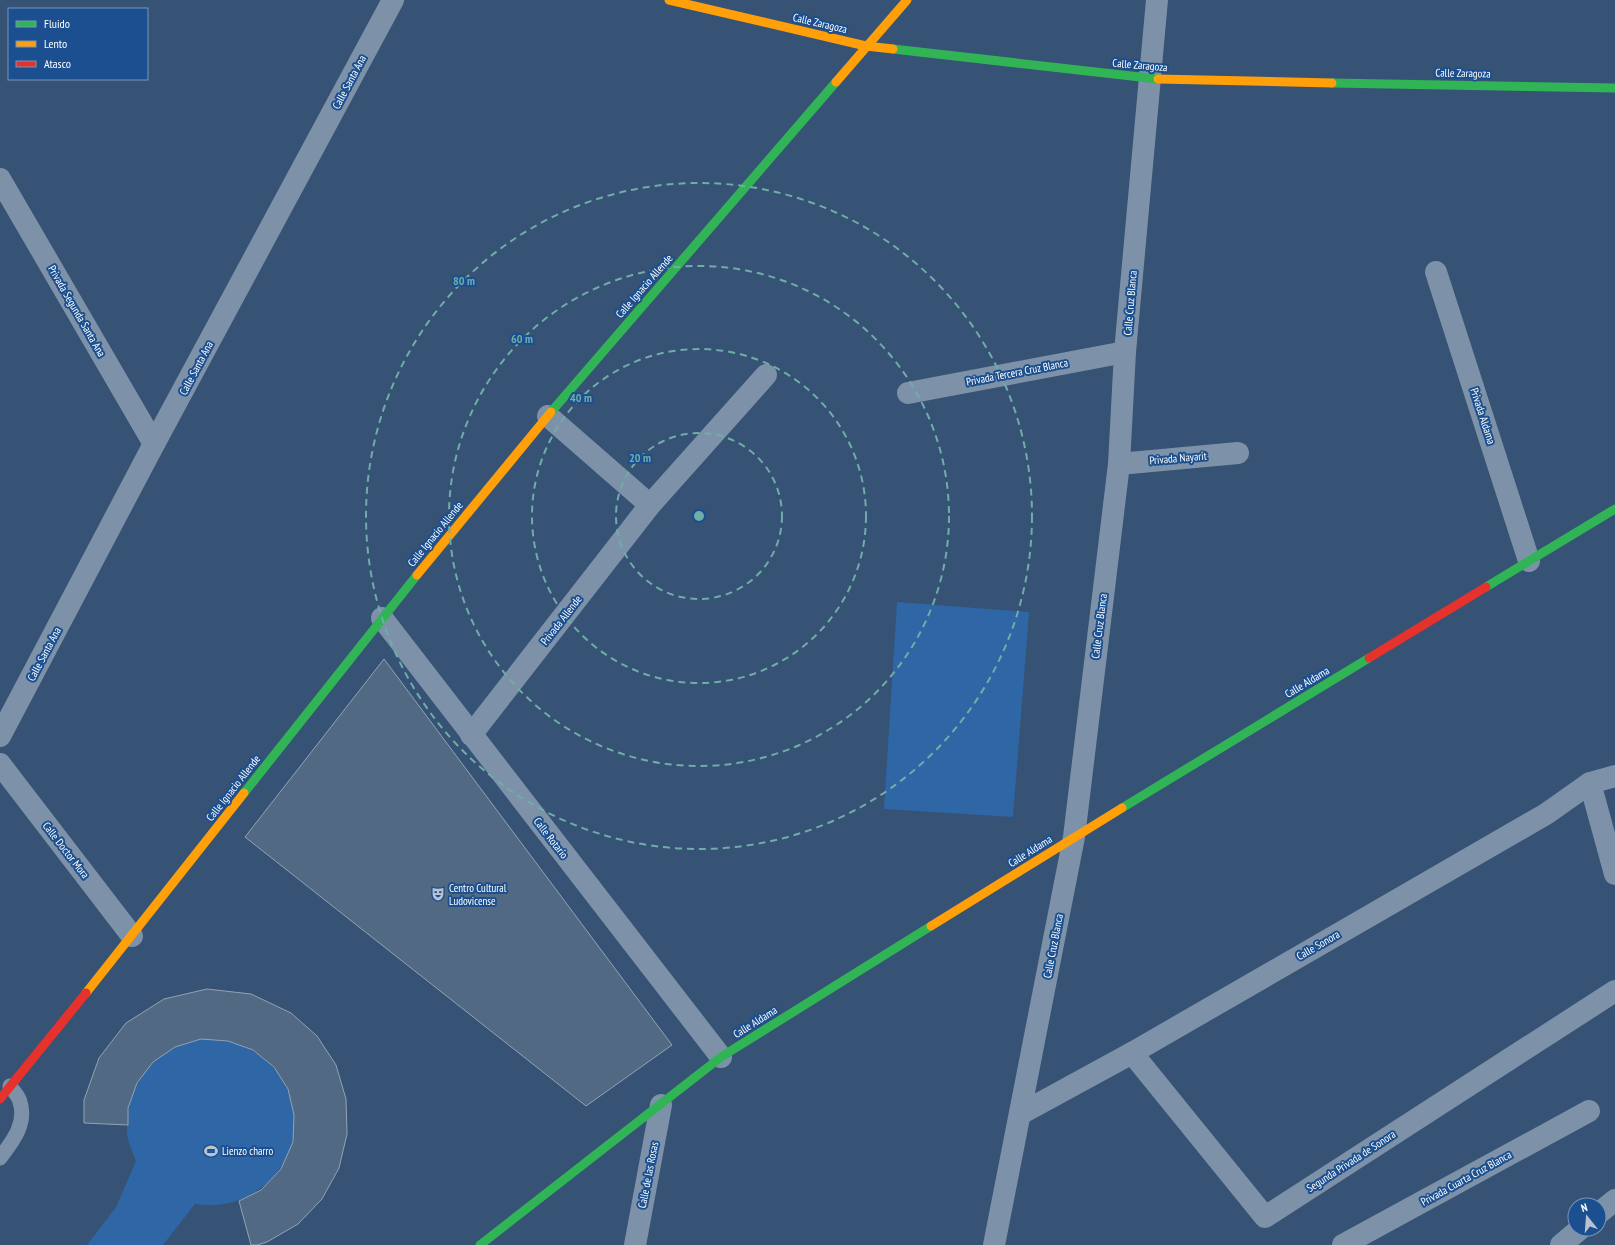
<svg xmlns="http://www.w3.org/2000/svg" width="1615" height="1245" viewBox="0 0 1615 1245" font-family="'PT Sans Narrow',sans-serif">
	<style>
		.green { fill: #2f66a5 }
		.building { fill: #526984; stroke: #92a2b6 }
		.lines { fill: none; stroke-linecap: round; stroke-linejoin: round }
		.lane { stroke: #7d92a8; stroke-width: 15 }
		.street { stroke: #7d92a8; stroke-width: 22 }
		.fast { stroke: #30b455; stroke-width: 9 }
		.slow { stroke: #ff9f0a; stroke-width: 9 }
		.jam { stroke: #e5322d; stroke-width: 9 }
		.ring { fill: none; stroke: #6fada8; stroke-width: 2; stroke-dasharray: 7 5 }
		.labels { text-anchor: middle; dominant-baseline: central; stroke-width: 4; stroke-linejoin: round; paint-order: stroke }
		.street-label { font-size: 11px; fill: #fff; stroke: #1b4f8f }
		.poi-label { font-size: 11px; fill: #fff; stroke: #1b4f8f; text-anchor: start }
		.centre { fill: #6fada8; stroke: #1b4f8f; stroke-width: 2 }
		.ring-label { font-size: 12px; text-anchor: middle; font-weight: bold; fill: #6fada8; stroke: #1b4f8f; stroke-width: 4; stroke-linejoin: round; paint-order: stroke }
	</style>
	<rect width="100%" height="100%" fill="#365274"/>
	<g class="green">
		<path d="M897,602L1029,612L1013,817L884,809Z"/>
		<path d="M201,1039C210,1040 220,1039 228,1041C272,1051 305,1097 293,1142C281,1184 237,1212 195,1204L163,1245H87L116,1207L136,1161C133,1152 128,1143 127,1134C125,1098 142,1064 174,1047C182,1043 193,1042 201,1039Z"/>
	</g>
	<g class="building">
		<path d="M384,659L672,1045L586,1106L245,837Z"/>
		<path d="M207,989L251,994L291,1013L317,1036L336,1065L346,1099L347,1134L339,1168L322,1199L298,1224L267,1242L257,1245H251L239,1201L261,1190L281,1169L293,1142L294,1115L288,1089L274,1067L253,1050L228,1041L201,1039L175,1047L153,1062L137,1083L128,1108V1125L84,1123V1100L99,1058L126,1023L164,999Z"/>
	</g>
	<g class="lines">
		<path class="lane" d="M0,1158C12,1142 27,1124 20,1102C19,1096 13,1091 10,1086"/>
		<g class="street">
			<path d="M0,179L154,444"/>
			<path d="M1436,272L1529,561"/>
			<path d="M908,393L1125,352"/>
			<path d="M548,416L650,505"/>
			<path d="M1119,464L1238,453"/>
			<path d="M382,618L721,1057"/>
			<path d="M471,735L650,505L766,375"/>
			<path d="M0,736L154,444L393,0"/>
			<path d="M0,764L132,936"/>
			<path d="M1590,783L1615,874"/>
			<path d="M1132,1053L1265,1217L1615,991"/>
			<path d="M1020,1114L1132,1053L1546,814L1590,783L1615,776"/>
			<path d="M1599,1213L1615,1200"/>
			<path d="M635,1245L661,1105"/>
			<path d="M994,1245L1074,837L1119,464L1125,352L1157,0"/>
			<path d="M1343,1245L1589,1111"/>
			<path d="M1561,1245L1580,1229"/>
		</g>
		<g class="fast">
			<path d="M893,49L1158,79"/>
			<path d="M1332,83L1615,88"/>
			<path d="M551,412L836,82"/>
			<path d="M1486,587L1615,509"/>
			<path d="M244,793L417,575"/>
			<path d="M1122,808L1369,658"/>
			<path d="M480,1245L721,1057L931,926"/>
		</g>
		<g class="slow">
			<path d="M669,0L866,46L893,49"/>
			<path d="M1158,79L1332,83"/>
			<path d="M836,82L907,0"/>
			<path d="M417,575L551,412"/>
			<path d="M931,926L1122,808"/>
			<path d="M86,993L244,793"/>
		</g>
		<g class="jam">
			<path d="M1369,658L1486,587"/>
			<path d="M0,1099L86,993"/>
		</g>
	</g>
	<g class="ring">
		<circle cx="699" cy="516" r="83"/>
		<circle cx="699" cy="516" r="167"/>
		<circle cx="699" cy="516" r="250"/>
		<circle cx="699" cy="516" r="333"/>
	</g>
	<defs>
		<g id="theatre-bare" transform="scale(1.08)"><path d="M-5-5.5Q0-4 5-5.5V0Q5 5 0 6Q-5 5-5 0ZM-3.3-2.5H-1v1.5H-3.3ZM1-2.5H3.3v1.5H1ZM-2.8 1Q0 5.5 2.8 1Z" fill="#b9c2ce" stroke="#1b4f8f" stroke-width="2.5" paint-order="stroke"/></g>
		<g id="stadium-bare" transform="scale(1.08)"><path d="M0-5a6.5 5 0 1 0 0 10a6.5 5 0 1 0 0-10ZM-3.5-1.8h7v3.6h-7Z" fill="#b9c2ce" stroke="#1b4f8f" stroke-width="2.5" paint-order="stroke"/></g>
	</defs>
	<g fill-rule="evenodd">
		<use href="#theatre-bare" x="438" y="894"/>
		<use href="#stadium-bare" x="211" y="1151"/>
	</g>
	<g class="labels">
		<g class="street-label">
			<text transform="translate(820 23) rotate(13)">Calle Zaragoza</text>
			<text transform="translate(1140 65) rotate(5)">Calle Zaragoza</text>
			<text transform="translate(1463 73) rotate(1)">Calle Zaragoza</text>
			<text transform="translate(349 82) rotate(-62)">Calle Santa Ana</text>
			<text transform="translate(644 286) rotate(-49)">Calle Ignacio Allende</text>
			<text transform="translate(1130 303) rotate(-85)">Calle Cruz Blanca</text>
			<text transform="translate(77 311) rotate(60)">Privada Segunda Santa Ana</text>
			<text transform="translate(196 368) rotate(-62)">Calle Santa Ana</text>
			<text transform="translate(1017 372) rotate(-11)">Privada Tercera Cruz Blanca</text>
			<text transform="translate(1483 416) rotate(72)">Privada Aldama</text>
			<text transform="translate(1178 458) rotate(-5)">Privada Nayarit</text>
			<text transform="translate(435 534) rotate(-51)">Calle Ignacio Allende</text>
			<text transform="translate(561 620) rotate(-52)">Privada Allende</text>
			<text transform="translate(1099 626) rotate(-83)">Calle Cruz Blanca</text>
			<text transform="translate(44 654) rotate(-62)">Calle Santa Ana</text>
			<text transform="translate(1307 682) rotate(-31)">Calle Aldama</text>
			<text transform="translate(233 788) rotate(-52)">Calle Ignacio Allende</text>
			<text transform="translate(551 838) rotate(52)">Calle Rotario</text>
			<text transform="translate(66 850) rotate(52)">Calle Doctor Mora</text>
			<text transform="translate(1030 851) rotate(-32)">Calle Aldama</text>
			<text transform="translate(1318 945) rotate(-30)">Calle Sonora</text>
			<text transform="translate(1053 946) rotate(-79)">Calle Cruz Blanca</text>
			<text transform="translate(755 1022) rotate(-32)">Calle Aldama</text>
			<text transform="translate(1351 1161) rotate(-33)">Segunda Privada de Sonora</text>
			<text transform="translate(648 1175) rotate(-79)">Calle de las Rosas</text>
			<text transform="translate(1466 1178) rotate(-29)">Privada Cuarta Cruz Blanca</text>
		</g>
		<g class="poi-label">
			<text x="449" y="888">Centro Cultural<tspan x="449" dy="13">Ludovicense</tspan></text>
			<text x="222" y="1151">Lienzo charro</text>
		</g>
	</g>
	<circle cx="699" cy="516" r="6" class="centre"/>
	<g class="ring-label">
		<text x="464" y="285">80 m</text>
		<text x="522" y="343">60 m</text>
		<text x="581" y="402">40 m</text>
		<text x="640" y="462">20 m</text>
	</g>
	<rect x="8" y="8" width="140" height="72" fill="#1b4f8f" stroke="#7695bc"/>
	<rect x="16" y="21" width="20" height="6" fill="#30b455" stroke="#7695bc"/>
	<text x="44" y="28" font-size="12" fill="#ffffff">Fluido</text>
	<rect x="16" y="41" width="20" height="6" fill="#ff9f0a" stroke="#7695bc"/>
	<text x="44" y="48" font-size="12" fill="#ffffff">Lento</text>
	<rect x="16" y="61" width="20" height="6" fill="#e5322d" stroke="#7695bc"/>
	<text x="44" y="68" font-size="12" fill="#ffffff">Atasco</text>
	<g transform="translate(1587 1217) rotate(343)"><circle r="19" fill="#1b4f8f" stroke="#7695bc"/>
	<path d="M0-3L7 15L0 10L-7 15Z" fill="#b9c2ce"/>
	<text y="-6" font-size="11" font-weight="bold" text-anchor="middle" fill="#ffffff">N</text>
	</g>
</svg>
